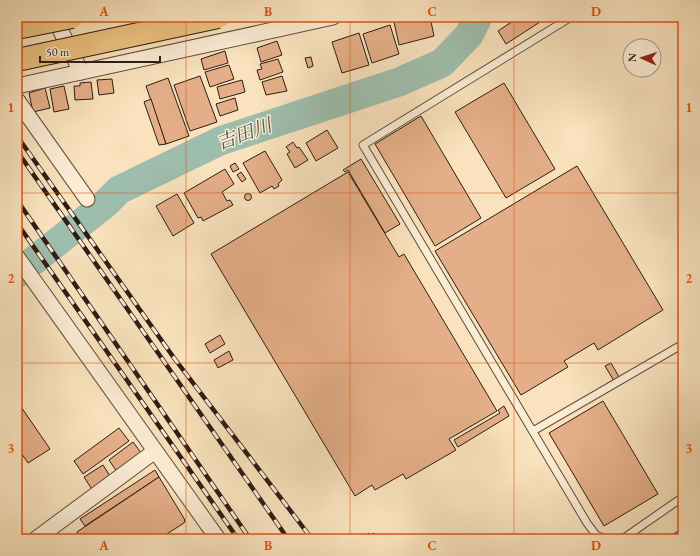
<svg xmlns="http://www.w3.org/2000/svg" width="700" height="556" viewBox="0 0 700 556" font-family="'EB Garamond','Noto Serif JP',serif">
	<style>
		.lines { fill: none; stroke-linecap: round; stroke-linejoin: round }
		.river { stroke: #9ebead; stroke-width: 29 }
		.building { fill: #e4af88; stroke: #2c1d14 }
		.lane-casing { stroke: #5f4e3e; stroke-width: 9 }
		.street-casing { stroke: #5f4e3e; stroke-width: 17 }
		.lane { stroke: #fbecd4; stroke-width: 7 }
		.street { stroke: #fbecd4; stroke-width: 15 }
		.rail-casing { stroke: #2c1d14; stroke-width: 4.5 }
		.rail { stroke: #fbecd4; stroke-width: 3; stroke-dasharray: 9; stroke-linecap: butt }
		.highway-bridge-casing { stroke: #2c1d14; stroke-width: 24; stroke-linecap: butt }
		.highway-bridge { stroke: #ecc17e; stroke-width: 22 }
		.grid { fill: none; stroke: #df560c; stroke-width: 1; stroke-opacity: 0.55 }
		.labels { text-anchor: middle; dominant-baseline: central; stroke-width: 3; stroke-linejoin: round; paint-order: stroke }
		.water-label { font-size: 19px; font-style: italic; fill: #54554a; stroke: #fbecd4 }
		.neatline { fill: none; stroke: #df560c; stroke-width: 1.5 }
		.grid-label { font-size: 13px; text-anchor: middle; font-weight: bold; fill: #df560c }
	</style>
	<rect width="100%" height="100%" fill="#f9e2bd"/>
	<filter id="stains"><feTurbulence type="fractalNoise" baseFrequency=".005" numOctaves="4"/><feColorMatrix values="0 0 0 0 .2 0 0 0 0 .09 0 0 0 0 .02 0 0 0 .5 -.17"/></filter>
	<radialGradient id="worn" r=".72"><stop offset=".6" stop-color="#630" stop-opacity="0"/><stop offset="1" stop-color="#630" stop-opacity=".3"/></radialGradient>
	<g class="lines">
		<path class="river" d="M17,274L105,204L119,190L220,141L399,82L442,63L469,35L478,17"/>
	</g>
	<g class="building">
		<path d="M393,17H430L434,36L399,45Z"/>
		<path d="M519,17H541L543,20L506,44L498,31Z"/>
		<path d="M390,25L399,54L372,63L363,34Z"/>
		<path d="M359,33L369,65L342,73L332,42Z"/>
		<path d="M277,41L282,55L261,62L257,48Z"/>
		<path d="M225,51L228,63L204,70L201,59Z"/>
		<path d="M311,57L313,66L308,68L305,58Z"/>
		<path d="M278,59L283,72L260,80L257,70L262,69L260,64Z"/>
		<path d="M229,65L234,79L210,87L205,72Z"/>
		<path d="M200,76L217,122L190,131L174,85Z"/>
		<path d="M282,76L287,91L266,95L262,82Z"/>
		<path d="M168,78L189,136L166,144L146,86Z"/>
		<path d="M112,79L114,93L99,95L97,80Z"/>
		<path d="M242,80L245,92L220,99L217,87Z"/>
		<path d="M91,82L93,99L75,100L74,86H80V83Z"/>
		<path d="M504,83L555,169L506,198L455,112Z"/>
		<path d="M64,86L69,109L54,112L50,89Z"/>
		<path d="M45,88L50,108L33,112L29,93Z"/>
		<path d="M235,98L238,110L220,116L216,104Z"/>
		<path d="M151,99L166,144L159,145L144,102Z"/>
		<path d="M421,116L481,218L435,246L375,144Z"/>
		<path d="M327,130L338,148L316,161L306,143Z"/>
		<path d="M293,142L297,148L299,147L308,160L295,168L287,154L290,152L286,147Z"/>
		<path d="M265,151L282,180L278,184L279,186L274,189L272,186L260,193L243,163Z"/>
		<path d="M361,159L400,224L385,233L348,170L345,172L343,170Z"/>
		<path d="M235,163L239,169L233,172L230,166Z"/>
		<path d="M577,166L663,310L598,350L594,343L564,361L568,367L521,395L435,251Z"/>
		<path d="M225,169L234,184L222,192L227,201L230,200L233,205L203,221L201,217L198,218L184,193Z"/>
		<path d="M241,172L246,179L242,182L237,175Z"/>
		<path d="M348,172L399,257L404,254L497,411L449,439L456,450L406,479L403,474L375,490L372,485L355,496L211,254Z"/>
		<circle cx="248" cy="197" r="3.5"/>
		<path d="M177,194L194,223L173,236L156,206Z"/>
		<path d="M220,335L225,344L210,353L205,344Z"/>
		<path d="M229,351L233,360L218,368L214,360Z"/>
		<path d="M611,363L619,377L614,381L605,366Z"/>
		<path d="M17,401L50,449L28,463L17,447Z"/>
		<path d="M603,401L658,494L604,526L549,433Z"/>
		<path d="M504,406L509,416L458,447L454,440L500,413L498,410Z"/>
		<path d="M119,428L129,441L83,474L74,461Z"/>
		<path d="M133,442L142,454L117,472L109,460Z"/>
		<path d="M103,465L110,476L93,491L84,477Z"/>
		<path d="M155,470L159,477L85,526L80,519Z"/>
		<path d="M159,477L185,520L184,523L159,539H79L77,536V532Z"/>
		<path d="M680,530L683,539H665Z"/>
		<path d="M369,533L371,535L374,533L378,539H358Z"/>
	</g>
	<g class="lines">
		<g class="lane-casing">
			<g id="lane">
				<path d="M571,17L363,145L587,523L596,535L605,539"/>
				<path d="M533,431L683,344"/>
				<path d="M619,539L624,538L683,497"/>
			</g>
		</g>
		<g class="street-casing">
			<g id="street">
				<path d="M54,17L81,72"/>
				<path d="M17,86L333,17"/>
				<path d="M17,100L87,199"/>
				<path d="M17,257L218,539"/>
				<path d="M36,539L155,451"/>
			</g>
		</g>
		<use href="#lane" class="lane"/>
		<use href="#street" class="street"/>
		<g class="rail-casing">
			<g id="rail">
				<path d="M17,136L174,358L312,539"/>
				<path d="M17,151L288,539"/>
				<path d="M17,200L250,539"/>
				<path d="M17,223L238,539"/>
			</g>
		</g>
		<use href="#rail" class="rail"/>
		<g class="highway-bridge-casing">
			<g id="highway-bridge">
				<path d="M17,28L72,17"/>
				<path d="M17,60L218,17"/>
			</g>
		</g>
		<use href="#highway-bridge" class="highway-bridge"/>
	</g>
	<path class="grid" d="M186,17V539M350,17V539M514,17V539M17,193H683M17,363H683"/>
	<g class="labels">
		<g class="water-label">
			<text transform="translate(244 134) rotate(-20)">吉田川</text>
		</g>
	</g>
	<rect width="700" height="556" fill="none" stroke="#f9e2bd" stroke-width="44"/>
	<g transform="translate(642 58) rotate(273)"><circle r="19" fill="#fbecd4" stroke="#a89987"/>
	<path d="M0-3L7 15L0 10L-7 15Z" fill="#8f2418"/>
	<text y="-6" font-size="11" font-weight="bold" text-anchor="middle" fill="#2c1d14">N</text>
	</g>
	<path d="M40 56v6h120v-6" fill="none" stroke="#2c1d14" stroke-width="2"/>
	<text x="46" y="56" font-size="12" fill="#2c1d14" stroke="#fbecd4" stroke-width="3" paint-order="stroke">50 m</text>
	<rect x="22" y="22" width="656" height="512" class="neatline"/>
	<g class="grid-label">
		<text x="104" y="16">A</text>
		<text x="268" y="16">B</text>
		<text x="432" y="16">C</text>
		<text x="596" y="16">D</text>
		<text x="11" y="112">1</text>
		<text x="689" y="112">1</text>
		<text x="11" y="283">2</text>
		<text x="689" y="283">2</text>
		<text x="11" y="453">3</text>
		<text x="689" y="453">3</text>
		<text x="104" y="550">A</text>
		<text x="268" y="550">B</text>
		<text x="432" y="550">C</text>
		<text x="596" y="550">D</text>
	</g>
	<rect width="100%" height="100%" filter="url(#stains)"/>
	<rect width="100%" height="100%" fill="url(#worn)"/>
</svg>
